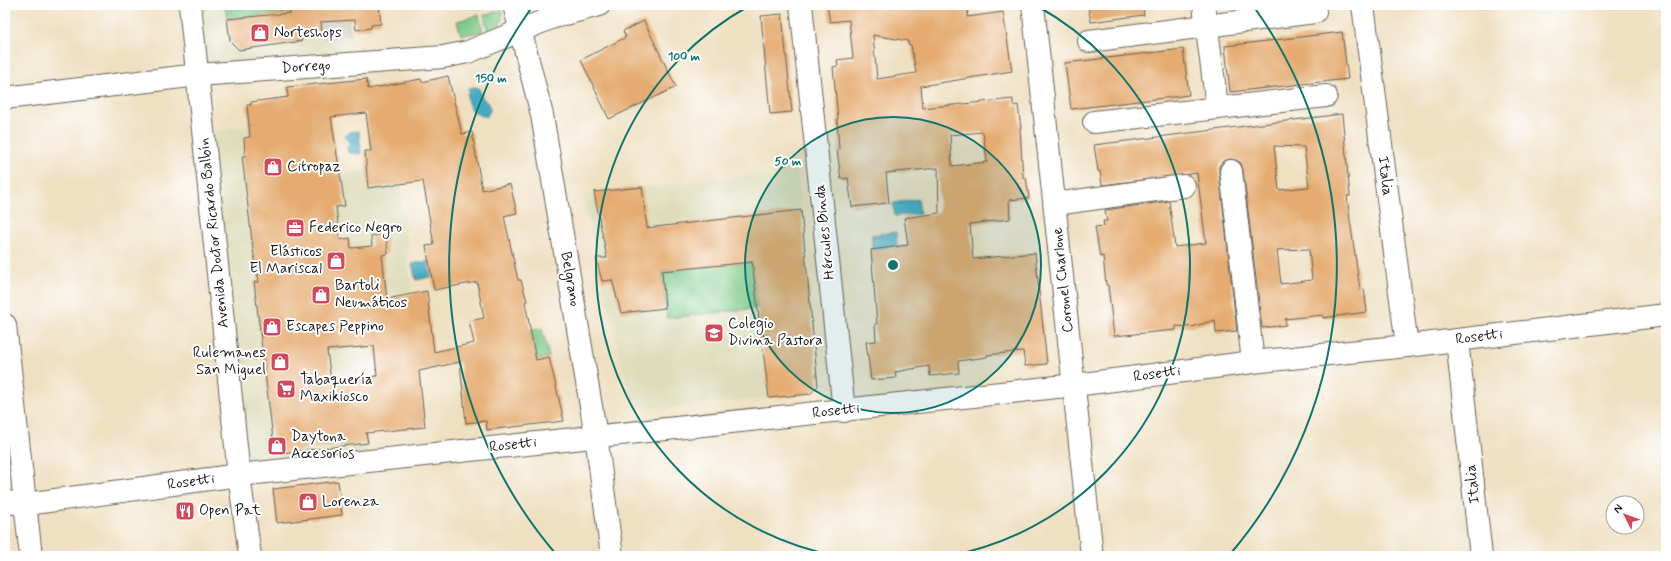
<svg xmlns="http://www.w3.org/2000/svg" width="1671" height="561" viewBox="0 0 1671 561" font-family="Mynerve,sans-serif">
	<style>
		.built { fill: #deddbb }
		.industrial { fill: #c3c6b9 }
		.green { fill: #7dc988; stroke: #4c7252 }
		.water { fill: #45abc4; stroke: #306470 }
		.building { fill: #e5ab6f; fill-rule: evenodd }
		.lines { fill: none; stroke-linecap: round; stroke-linejoin: round }
		.minor-casing { stroke: #666156; stroke-width: 24 }
		.primary-casing { stroke: #666156; stroke-width: 24 }
		.minor { stroke: #fff; stroke-width: 22 }
		.primary { stroke: #fff; stroke-width: 22 }
		.ring { fill: none; stroke: #0f766e; stroke-width: 2 }
		.labels { text-anchor: middle; dominant-baseline: central; stroke-width: 4; stroke-linejoin: round; paint-order: stroke }
		.poi-label { font-size: 15px; fill: #1c1c1c; stroke: #fff; text-anchor: start }
		.street-label { font-size: 15px; fill: #1c1c1c; stroke: #fff }
		.centre { fill: #0f766e; stroke: #fff; stroke-width: 2 }
		.ring-label { font-size: 12px; text-anchor: middle; font-weight: bold; fill: #0f766e; stroke: #fff; stroke-width: 4; stroke-linejoin: round; paint-order: stroke }
	</style>
	<rect width="100%" height="100%" fill="#fff"/>
	<filter id="ink" filterUnits="userSpaceOnUse"><feTurbulence type="fractalNoise" baseFrequency=".025" numOctaves="2"/><feDisplacementMap in="SourceGraphic" scale="8" xChannelSelector="R" yChannelSelector="G"/><feConvolveMatrix kernelMatrix="1 2 1 2 8 2 1 2 1" color-interpolation-filters="sRGB"/></filter>
	<filter id="wash" filterUnits="userSpaceOnUse"><feTurbulence type="fractalNoise" baseFrequency=".012" numOctaves="4" result="noise"/><feDisplacementMap in="SourceGraphic" scale="16" xChannelSelector="R" yChannelSelector="G"/><feGaussianBlur stdDeviation="0.9" result="paint"/><feColorMatrix in="noise" values="0 0 0 0 0 0 0 0 0 0 0 0 0 0 0 0 0 1.4 0 .05"/><feComposite in="paint" operator="in"/></filter>
	<g filter="url(#wash)">
		<rect width="100%" height="100%" fill="#efe0c2"/>
		<g class="built">
			<path d="M190,5H319L323,39L351,36L354,63L198,75Z"/>
			<path d="M249,126L337,175L398,167L415,324L388,363L358,367L370,461L239,475L205,132Z"/>
			<path d="M797,170L818,386L810,394L643,410L631,400L582,195Z"/>
		</g>
		<path class="industrial" d="M319,5H348L351,36L323,40Z"/>
		<g class="green">
			<path d="M225,5H289L290,13L227,19Z"/>
			<path d="M502,10C503,21 500,30 488,32L484,15Z"/>
			<path d="M479,15L483,32L461,35L457,21Z"/>
			<path d="M752,262L757,308L667,318L662,271Z"/>
			<path d="M542,328L549,357L481,371L530,331Z"/>
		</g>
		<g class="water">
			<path d="M475,87L479,89L482,97L489,105L490,110L487,116C474,117 463,103 469,90L468,88Z"/>
			<path d="M359,131L361,154L348,153L347,147L350,144L346,138V135L350,132Z"/>
			<path d="M918,199L920,214L895,216L893,203Z"/>
			<path d="M896,232L897,247L872,250V235Z"/>
			<path d="M440,259L444,274L416,280L412,264Z"/>
		</g>
		<g id="blocks">
			<g class="building">
				<path d="M289,5H379L381,24L371,25V28L356,30L355,20L321,22L322,35L301,38L302,41L239,50L230,41L227,19L290,13Z"/>
				<path d="M827,5H969L967,17L1003,12L1012,71L921,86L923,108L1013,99V106L1018,105L1021,128H1020L1023,178H1026L1029,198L1009,200L1010,219L970,224L973,259L1035,253L1047,364L1025,366L1023,351L987,355V357L958,361L959,373L930,376L929,366L895,372L896,378L871,380L866,342L876,341L875,324H877L871,250L908,245L904,218L939,213L938,168L886,173L889,203L852,207L848,178L841,179L837,150L839,149L837,119H838L833,67L838,66L837,60L853,58L849,20L830,22ZM873,35L908,41V44L911,45L916,73L877,79ZM983,132L987,162L952,166L950,135Z"/>
				<path d="M1088,5H1143L1144,15L1091,22Z"/>
				<path d="M782,14L792,112L770,114L761,16Z"/>
				<path d="M644,21L676,87L609,119L581,60L626,37L623,31Z"/>
				<path d="M1342,32L1348,79L1230,92L1225,46Z"/>
				<path d="M1183,49L1189,95L1071,109L1065,63Z"/>
				<path d="M448,76L462,134L472,132L482,190L510,184L517,213L504,216L518,280H521L527,301L525,302L536,360L549,357L564,421L487,430L486,421L466,423L460,362L419,371L425,427L366,433L368,443L281,453L274,447L254,282H259L253,250L242,156H245L244,138L250,137L247,105H251V102L288,97L287,87L366,79L368,89L421,79L422,82ZM366,113L371,151H365L368,188L423,181L434,245L426,246L434,290L477,282L484,318L469,321L474,343L434,352L427,291L387,299L382,255L388,254L386,234L371,236L372,246L351,248L350,238L340,240L336,207L345,206L331,117ZM374,346L377,376L331,382L327,350Z"/>
				<path d="M1342,114L1350,196H1347L1350,220L1360,290L1364,289L1367,312L1323,318V315L1285,319L1286,325L1262,328L1243,170L1241,163L1236,160L1230,159L1223,161L1219,166V172L1237,331L1216,333L1215,320L1192,327L1176,326V330L1114,336L1108,285H1106L1103,256L1100,257L1095,227L1104,226L1103,221H1107L1105,210L1169,201L1175,247L1206,243L1197,173L1102,185L1100,171H1098L1094,145ZM1274,146L1304,147L1309,187L1279,190ZM1309,249L1312,280L1281,284L1277,250Z"/>
				<path d="M642,187L647,228L801,210L818,386L810,394L769,398L752,262L662,271L665,308L621,313L612,280L602,281L596,258H607L594,192Z"/>
				<path d="M338,481L342,515L277,523L273,489Z"/>
			</g>
		</g>
	</g>
	<g filter="url(#ink)">
		<use href="#blocks" fill-opacity="0" stroke="#666156" stroke-width="1"/>
		<g class="lines">
			<g class="minor-casing">
				<g id="minor">
					<path d="M514,5L542,115L596,436L612,556"/>
					<path d="M801,5L844,411"/>
					<path d="M1033,5L1092,556"/>
					<path d="M1204,5L1217,107"/>
					<path d="M1363,5L1407,346"/>
					<path d="M1089,41L1315,12"/>
					<path d="M5,98L198,75L443,57L468,52L551,18L599,5"/>
					<path d="M1094,122L1326,96"/>
					<path d="M1231,171L1253,362"/>
					<path d="M1055,204L1184,186"/>
					<path d="M5,325L31,556"/>
					<path d="M1457,340L1481,556"/>
					<path d="M5,502L26,504L239,475L1075,385L1253,362L1407,346L1666,315"/>
				</g>
			</g>
			<g class="primary-casing">
				<path id="primary" d="M190,5L239,475L250,556"/>
			</g>
			<use href="#minor" class="minor"/>
			<use href="#primary" class="primary"/>
		</g>
	</g>
	<circle cx="893" cy="265" r="148" fill="#0f766e" fill-opacity=".12"/>
	<g class="ring">
		<circle cx="893" cy="265" r="148"/>
		<path d="M837 556A296 296 0 0 1 749 6M1037 6A296 296 0 0 1 949 556"/>
		<path d="M555 553A444 444 0 0 1 532 7M1254 7A444 444 0 0 1 1231 553"/>
	</g>
	<defs>
		<g id="shop-square" transform="scale(1)"><rect x="-9" y="-9" width="18" height="18" rx="4" fill="#d1495b" stroke="#fff"/><path d="M-5-2.5h2.3a2.7 3.5 0 0 1 5.4 0H5L5.5 6h-11ZM-1.5-2.5h3a1.5 2.3 0 0 0-3 0Z" fill="#fff"/></g>
		<g id="office-square" transform="scale(1)"><rect x="-9" y="-9" width="18" height="18" rx="4" fill="#d1495b" stroke="#fff"/><path d="M-6-3h4V-5.5h4V-3h4V5H-6ZM-1-4.5V-3h2v-1.5ZM-6 0V1H6V0Z" fill="#fff"/></g>
		<g id="school-square" transform="scale(1)"><rect x="-9" y="-9" width="18" height="18" rx="4" fill="#d1495b" stroke="#fff"/><path d="M0-5L7-2L0 1L-7-2ZM-4 1L0 2.5L4 1V4Q0 6-4 4Z" fill="#fff"/></g>
		<g id="supermarket-square" transform="scale(1)"><rect x="-9" y="-9" width="18" height="18" rx="4" fill="#d1495b" stroke="#fff"/><path d="M-6-5.5h2.5l.6 2H6L4.5 2H-2.5L-4.4-4H-6ZM-1.5 3.2a1.3 1.3 0 1 0 .1 0ZM3 3.2a1.3 1.3 0 1 0 .1 0Z" fill="#fff"/></g>
		<g id="restaurant-square" transform="scale(1)"><rect x="-9" y="-9" width="18" height="18" rx="4" fill="#d1495b" stroke="#fff"/><path d="M-5-6h1v4h1v-4h1v4h1v-4h1v5L-1.5 .5V6h-2V.5L-5-1ZM5-6V6H3V1.5H1.5Q1.5-4 5-6Z" fill="#fff"/></g>
	</defs>
	<g fill-rule="evenodd">
		<use href="#shop-square" x="260" y="33"/>
		<use href="#shop-square" x="273" y="167"/>
		<use href="#office-square" x="295" y="228"/>
		<use href="#shop-square" x="336" y="261"/>
		<use href="#shop-square" x="321" y="295"/>
		<use href="#shop-square" x="272" y="327"/>
		<use href="#school-square" x="714" y="333"/>
		<use href="#shop-square" x="280" y="362"/>
		<use href="#supermarket-square" x="286" y="389"/>
		<use href="#shop-square" x="277" y="446"/>
		<use href="#shop-square" x="308" y="502"/>
		<use href="#restaurant-square" x="185" y="511"/>
	</g>
	<g class="labels">
		<g class="poi-label">
			<text x="274" y="33">Norteshops</text>
			<text x="287" y="167">Citropaz</text>
			<text x="309" y="228">Federico Negro</text>
			<text x="322" y="252" text-anchor="end">Elásticos<tspan x="322" dy="17">El Mariscal</tspan></text>
			<text x="335" y="286">Bartoli<tspan x="335" dy="17">Neumáticos</tspan></text>
			<text x="728" y="324">Colegio<tspan x="728" dy="17">Divina Pastora</tspan></text>
			<text x="286" y="327">Escapes Peppino</text>
			<text x="266" y="353" text-anchor="end">Rulemanes<tspan x="266" dy="17">San Miguel</tspan></text>
			<text x="300" y="380">Tabaquería<tspan x="300" dy="17">Maxikiosco</tspan></text>
			<text x="291" y="437">Daytona<tspan x="291" dy="17">Accesorios</tspan></text>
			<text x="322" y="502">Lorenza</text>
			<text x="199" y="511">Open Pat</text>
		</g>
		<g class="street-label">
			<text transform="translate(306 67) rotate(-4)">Dorrego</text>
			<text transform="translate(1385 176) rotate(83)">Italia</text>
			<text transform="translate(825 232) rotate(-96)">Hércules Binda</text>
			<text transform="translate(214 233) rotate(-96)">Avenida Doctor Ricardo Balbín</text>
			<text transform="translate(570 279) rotate(80)">Belgrano</text>
			<text transform="translate(1063 280) rotate(-96)">Coronel Charlone</text>
			<text transform="translate(1479 337) rotate(-7)">Rosetti</text>
			<text transform="translate(1157 374) rotate(-8)">Rosetti</text>
			<text transform="translate(836 411) rotate(-6)">Rosetti</text>
			<text transform="translate(513 445) rotate(-6)">Rosetti</text>
			<text transform="translate(191 482) rotate(-8)">Rosetti</text>
			<text transform="translate(1473 484) rotate(-96)">Italia</text>
		</g>
	</g>
	<circle cx="893" cy="265" r="6" class="centre"/>
	<g class="ring-label">
		<text x="684" y="60">100 m</text>
		<text x="491" y="82">150 m</text>
		<text x="788" y="165">50 m</text>
	</g>
	<rect width="1671" height="561" fill="none" stroke="#fff" stroke-width="20"/>
	<g transform="translate(1625 515) rotate(312)"><circle r="19" fill="#ffffff" stroke="#a4a4a4"/>
	<path d="M0-3L7 15L0 10L-7 15Z" fill="#d1495b"/>
	<text y="-6" font-size="11" font-weight="bold" text-anchor="middle" fill="#1c1c1c">N</text>
	</g>
</svg>
